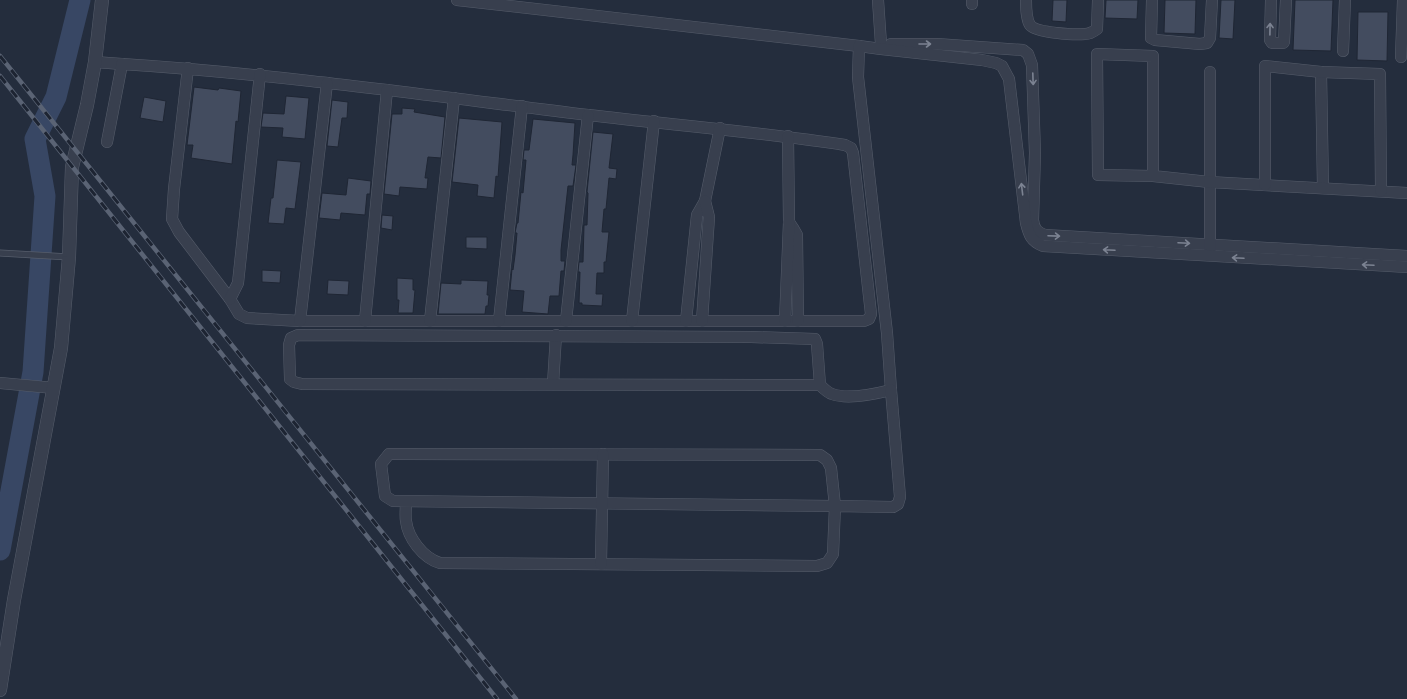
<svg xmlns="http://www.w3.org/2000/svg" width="1407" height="699" viewBox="0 0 1407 699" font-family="'Titillium Web',sans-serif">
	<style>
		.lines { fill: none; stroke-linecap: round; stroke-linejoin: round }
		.river { stroke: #384764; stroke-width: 21 }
		.building { fill: #434c5f; stroke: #1f2634 }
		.service-casing { stroke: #565d6b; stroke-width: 7 }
		.minor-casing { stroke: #565d6b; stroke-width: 12 }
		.tertiary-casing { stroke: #565d6b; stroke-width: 14 }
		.service { stroke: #383f4e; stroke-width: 5.5 }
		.minor { stroke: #383f4e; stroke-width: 11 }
		.tertiary { stroke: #383f4e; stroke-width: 13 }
		.rail-casing { stroke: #5a6374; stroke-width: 4.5 }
		.rail { stroke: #1d2432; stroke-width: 3; stroke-dasharray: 9; stroke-linecap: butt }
		.oneway { stroke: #7c8392 }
	</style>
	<rect width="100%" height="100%" fill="#242d3d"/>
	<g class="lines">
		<path class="river" d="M0,550L33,372L45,196L35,139L56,97L80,0"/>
	</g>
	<g class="building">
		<path d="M1053,0H1067L1066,22L1052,21Z"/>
		<path d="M1106,0H1138L1137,19L1105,18Z"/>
		<path d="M1165,0H1196L1195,34L1164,33Z"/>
		<path d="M1221,0H1235L1233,39L1219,38Z"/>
		<path d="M1295,0H1333L1331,51L1293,50Z"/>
		<path d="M1358,12H1388L1387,61L1357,60Z"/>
		<path d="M194,87L218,90L219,88L241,91L238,122L236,121L232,164L191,158L193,145H187Z"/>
		<path d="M286,96L309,98L305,139L282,137L283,128L261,127L263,113L284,114Z"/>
		<path d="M144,97L166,101L163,122L140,118Z"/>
		<path d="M332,100L348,102L347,118H342L338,147L327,146Z"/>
		<path d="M402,108L415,109L414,112L445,117L441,158L428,157L425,178H428L427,189L400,187L399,196L384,194L392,114H402Z"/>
		<path d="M459,118L502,122L498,177L496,176L494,198L477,196L478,185L452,182Z"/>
		<path d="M533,119L575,123L573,155L572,165H576L573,186H568L561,250V261H565L564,271H561L559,296H550L548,314L522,312L524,291L510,290L512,269L513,270L515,255L517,233H515L517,223H518L521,192L523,193L526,160H523L524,150H529Z"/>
		<path d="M593,132L613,134L609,168L617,169L616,179L609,178L606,209H604L602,232H609L606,262H604V273H597L596,294H603L602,306L582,305V303H579L580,272H578L579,262H583L584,225H587L588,193L587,192Z"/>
		<path d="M277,160L301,162L295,209L286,208L284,224L268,223L271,198H273Z"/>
		<path d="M348,178L371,181L370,194H367L365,215L341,213L340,220L319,218L322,193L346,195Z"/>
		<path d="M382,215L393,216L392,230L381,228Z"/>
		<path d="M466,237H487V249L466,248Z"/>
		<path d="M262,270L281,271L280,283L262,282Z"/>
		<path d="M397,278L413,279V290H415L413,313H398L399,300H397Z"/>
		<path d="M328,280L349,281L348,295L327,294Z"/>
		<path d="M461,280L488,281L487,295H489L488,306H486L485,314H438L441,283L461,284Z"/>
	</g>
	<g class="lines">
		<g class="service-casing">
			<path id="service" d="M0,253L69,257"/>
		</g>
		<g class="minor-casing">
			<g id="minor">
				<path d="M457,0L859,46"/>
				<path d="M878,0L881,44"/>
				<path d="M1026,0C1026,7 1026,19 1030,25C1036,33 1075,35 1085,34C1090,34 1093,32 1097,29L1098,0"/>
				<path d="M1152,0L1151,38L1155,40L1200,44L1207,43L1210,38L1212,0"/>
				<path d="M1271,0L1270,40L1272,43H1283L1284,42L1286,0"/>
				<path d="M972,4V0"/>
				<path d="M891,44H937L1023,50L1028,54L1032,65L1035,153L1033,220C1034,229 1037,232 1045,235L1407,256"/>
				<path d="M1343,51L1345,0"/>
				<path d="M1401,57L1403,0"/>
				<path d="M95,62L122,64"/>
				<path d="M1210,72V251"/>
				<path d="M1321,72L1323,188"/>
				<path d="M107,142L122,64C278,74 433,96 588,115C674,125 760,132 845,145L851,148L853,153L871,314L869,319L864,321H300L247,318L239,314L230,299L179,232L172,219L174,189L188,68"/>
				<path d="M1153,176V56L1097,54L1098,175L1153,176L1209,182L1407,193"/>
				<path d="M1265,185V66L1321,72L1380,74L1381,191"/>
				<path d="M789,222L793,228L797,235L798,321"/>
				<path d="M230,299L238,283L260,74"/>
				<path d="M300,321L327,83"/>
				<path d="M365,321L387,90"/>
				<path d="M430,321L454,98"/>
				<path d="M499,321L522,106"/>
				<path d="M566,321L588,115"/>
				<path d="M632,321L654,121"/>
				<path d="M686,321L697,215L705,201L720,128"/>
				<path d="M702,321L709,217L705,201"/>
				<path d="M785,321L789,222L788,136"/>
				<path d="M0,383L54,388"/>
				<path d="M553,384L556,335"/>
				<path d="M820,385L817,344L815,339L751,337L298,335L291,338L289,345L290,379L294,382L302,384L820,385C823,388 828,393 832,394C848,400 875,394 891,390L887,333L858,77L859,46L881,49L982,60L996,63L1002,66L1009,79L1026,223C1029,235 1031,241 1043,246L1407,267"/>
				<path d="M406,502C406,508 405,515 406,521C408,538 423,558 440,563L817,566L827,563L833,554L835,506L831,468L827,460L820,455L403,454H389L381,464L385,496L393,501L835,506L893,507L898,504L900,497L891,390"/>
				<path d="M601,564L603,454"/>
			</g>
		</g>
		<g class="tertiary-casing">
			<path id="tertiary" d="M0,690L14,600L61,348L69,257L72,167L87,105L95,62L102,0"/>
		</g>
		<use href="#service" class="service"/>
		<use href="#minor" class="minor"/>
		<use href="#tertiary" class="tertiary"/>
		<g class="rail-casing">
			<g id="rail">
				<path d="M0,56L516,699"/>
				<path d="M0,76L497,699"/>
			</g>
		</g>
		<use href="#rail" class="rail"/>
	</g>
	<defs><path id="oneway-shaft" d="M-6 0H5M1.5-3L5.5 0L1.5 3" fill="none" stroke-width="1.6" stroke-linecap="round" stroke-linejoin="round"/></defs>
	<g class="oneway">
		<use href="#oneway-shaft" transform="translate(1270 29) rotate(-89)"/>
		<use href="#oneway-shaft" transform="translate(925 44)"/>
		<use href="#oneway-shaft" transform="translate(1033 79) rotate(88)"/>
		<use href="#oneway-shaft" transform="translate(1022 189) rotate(-97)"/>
		<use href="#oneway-shaft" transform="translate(1054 236) rotate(2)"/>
		<use href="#oneway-shaft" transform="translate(1184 243) rotate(3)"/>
		<use href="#oneway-shaft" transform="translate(1109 250) rotate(-177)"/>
		<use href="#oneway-shaft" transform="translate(1238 258) rotate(-177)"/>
		<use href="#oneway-shaft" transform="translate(1368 265) rotate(-177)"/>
	</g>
</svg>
